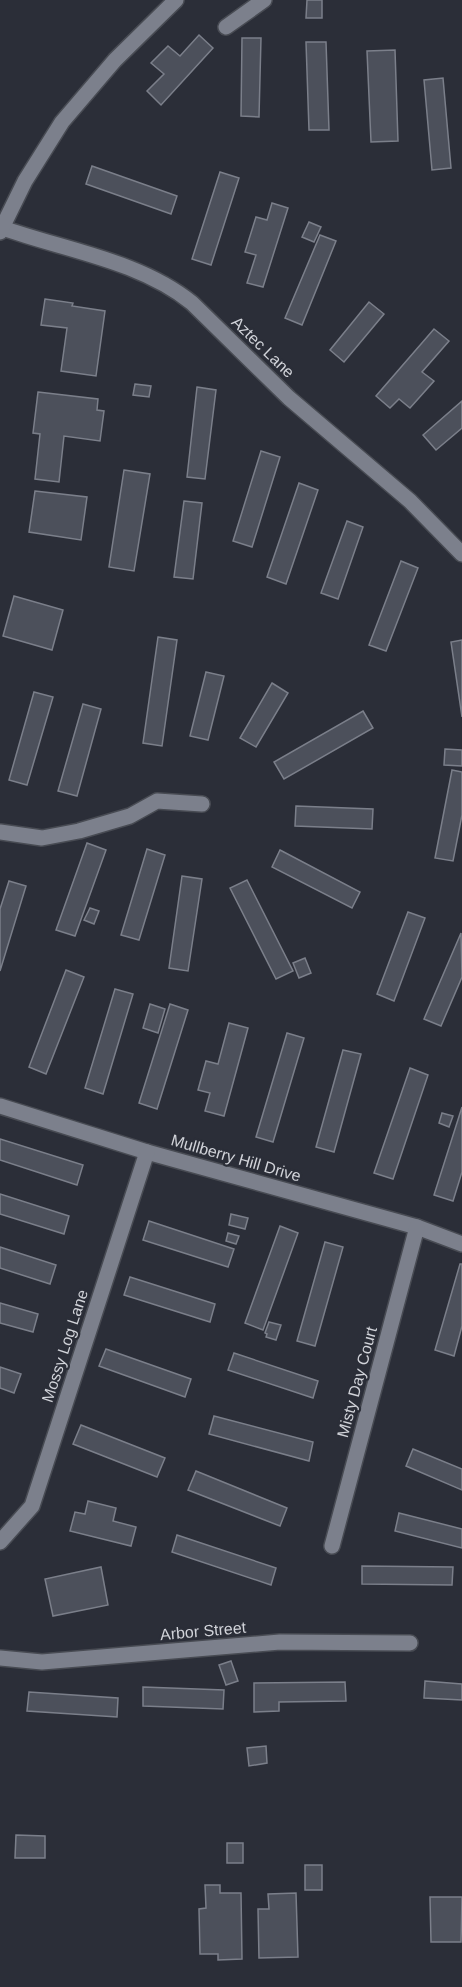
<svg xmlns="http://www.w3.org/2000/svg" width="462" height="1987" viewBox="0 0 462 1987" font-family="Arial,sans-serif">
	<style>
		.building { fill: #4c505b; stroke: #7b7f8a; stroke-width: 1.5 }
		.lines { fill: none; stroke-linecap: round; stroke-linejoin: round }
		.minor-casing { stroke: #484b53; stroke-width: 18 }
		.minor { stroke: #7c808c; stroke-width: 15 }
		.labels { text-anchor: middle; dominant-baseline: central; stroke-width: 4.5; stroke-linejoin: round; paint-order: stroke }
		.street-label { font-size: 16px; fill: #d1d3d9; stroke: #2b2e38 }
	</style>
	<rect width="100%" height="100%" fill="#2b2e38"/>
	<g class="building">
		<path d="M307,0H322V18H306Z"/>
		<path d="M199,35L213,48L161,105L147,91L164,74L151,63L168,46L180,56Z"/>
		<path d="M242,38H261L259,117L241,116Z"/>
		<path d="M306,42H326L329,130H309Z"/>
		<path d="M395,50L398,141L371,142L367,51Z"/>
		<path d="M443,78L451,168L432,170L424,80Z"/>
		<path d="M92,166L177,196L171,214L86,184Z"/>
		<path d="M220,172L239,178L211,265L192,259Z"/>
		<path d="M272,203L288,208L263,287L247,283L256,255L245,252L256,217L267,220Z"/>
		<path d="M309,222L321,227L314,242L302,237Z"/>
		<path d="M320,235L336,241L302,325L285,318Z"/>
		<path d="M45,299L73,303L72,306L105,311L96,376L61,371L67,328L41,325Z"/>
		<path d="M369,302L384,314L344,362L330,350Z"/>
		<path d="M434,329L449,341L422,372L434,381L410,408L399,399L390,408L376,396Z"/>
		<path d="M135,384L151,386L149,397L133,395Z"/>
		<path d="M197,387L216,390L205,479L187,477Z"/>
		<path d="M38,392L98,399L97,410L104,411L100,441L64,436L59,482L35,479L40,434L33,433Z"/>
		<path d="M462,401V428L436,450L423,435Z"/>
		<path d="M261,451L280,457L252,547L233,541Z"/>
		<path d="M124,470L150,474L134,571L109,567Z"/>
		<path d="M299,483L318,490L286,584L267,577Z"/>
		<path d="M35,491L87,497L81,540L29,532Z"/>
		<path d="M184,501L202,503L193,579L174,577Z"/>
		<path d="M347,521L363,527L338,599L321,593Z"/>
		<path d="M401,561L418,568L386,651L369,645Z"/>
		<path d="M14,596L63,610L52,650L3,636Z"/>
		<path d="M158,637L177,640L162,746L143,743Z"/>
		<path d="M462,640V717L451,642Z"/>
		<path d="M206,672L224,676L208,740L190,736Z"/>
		<path d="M272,683L288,693L256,747L240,738Z"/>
		<path d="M34,692L53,697L27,785L9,780Z"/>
		<path d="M83,704L101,709L77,796L58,791Z"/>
		<path d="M363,711L373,728L284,779L274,762Z"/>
		<path d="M445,749L462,750V766L444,765Z"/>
		<path d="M452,770L462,772V815L453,861L435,858Z"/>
		<path d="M296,806L373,809L372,829L295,826Z"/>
		<path d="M87,843L106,850L75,936L56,930Z"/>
		<path d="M147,849L165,855L139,940L121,935Z"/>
		<path d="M280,850L360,892L352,908L272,867Z"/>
		<path d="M182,876L202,879L188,971L169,968Z"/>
		<path d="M247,880L293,971L276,979L230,888Z"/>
		<path d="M9,881L26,886L0,971V909Z"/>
		<path d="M90,908L99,911L94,924L84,920Z"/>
		<path d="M408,912L425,918L394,1001L377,994Z"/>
		<path d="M461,933L462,977L441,1026L424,1019Z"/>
		<path d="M305,958L311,973L299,978L293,963Z"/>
		<path d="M66,970L84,977L46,1074L29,1067Z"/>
		<path d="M115,989L133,994L103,1094L85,1088Z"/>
		<path d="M150,1004L165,1009L158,1033L143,1028Z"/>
		<path d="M170,1004L188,1010L157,1109L139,1103Z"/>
		<path d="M229,1023L248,1028L224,1116L205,1111L210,1093L198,1090L206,1061L218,1064Z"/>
		<path d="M287,1033L304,1038L273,1142L256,1137Z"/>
		<path d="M343,1050L361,1054L334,1152L316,1147Z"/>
		<path d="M410,1068L428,1075L393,1179L374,1173Z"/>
		<path d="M462,1107V1172L453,1201L434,1195Z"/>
		<path d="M442,1113L453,1116L449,1127L439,1123Z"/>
		<path d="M0,1139L83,1165L77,1185L0,1160Z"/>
		<path d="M0,1194L69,1216L64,1234L0,1214Z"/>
		<path d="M231,1214L248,1218L245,1229L229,1225Z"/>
		<path d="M149,1221L234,1249L228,1267L143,1240Z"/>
		<path d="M280,1226L298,1233L263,1330L245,1323Z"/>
		<path d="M228,1233L239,1236L236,1244L226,1241Z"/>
		<path d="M325,1242L343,1247L315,1346L297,1341Z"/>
		<path d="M0,1247L56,1265L50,1284L0,1268Z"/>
		<path d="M460,1264H462V1326L454,1356L435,1350Z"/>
		<path d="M130,1277L215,1304L210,1322L124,1295Z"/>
		<path d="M0,1303L38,1314L33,1332L0,1323Z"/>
		<path d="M269,1322L281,1325L276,1340L266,1337L267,1334L265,1333Z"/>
		<path d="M106,1349L191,1379L185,1397L99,1366Z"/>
		<path d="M234,1353L318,1381L313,1398L228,1370Z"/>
		<path d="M0,1367L21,1374L14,1393L0,1388Z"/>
		<path d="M214,1416L313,1442L309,1461L209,1434Z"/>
		<path d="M81,1425L165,1458L157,1477L73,1444Z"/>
		<path d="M413,1449L462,1469V1490L406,1466Z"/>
		<path d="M196,1471L287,1508L280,1526L188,1490Z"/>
		<path d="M88,1501L116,1508L113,1521L136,1527L131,1546L70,1531L75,1512L85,1514Z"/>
		<path d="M399,1513L462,1529V1548L395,1531Z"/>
		<path d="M177,1535L276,1568L271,1585L172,1552Z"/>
		<path d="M362,1566L453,1567L452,1585L362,1584Z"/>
		<path d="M101,1567L108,1605L53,1616L45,1579Z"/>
		<path d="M231,1661L238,1681L226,1685L219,1665Z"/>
		<path d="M425,1681L462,1684V1700L424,1698Z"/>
		<path d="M345,1682L346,1701L279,1702V1711L254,1712V1683Z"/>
		<path d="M143,1687L224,1690L223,1709L143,1706Z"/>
		<path d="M29,1692L118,1698L117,1717L27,1711Z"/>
		<path d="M266,1746L267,1763L249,1766L247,1748Z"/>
		<path d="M16,1835L45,1836V1858H15Z"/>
		<rect x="227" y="1843" width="16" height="20"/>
		<rect x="305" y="1865" width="17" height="25"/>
		<path d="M205,1885H220V1893H241L242,1959L218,1960V1954H200L199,1909L206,1908Z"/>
		<path d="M296,1893L298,1957L259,1958L258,1909H269L268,1894Z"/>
		<path d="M430,1897H462L461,1942H431Z"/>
	</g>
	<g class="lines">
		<g class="minor-casing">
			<g id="minor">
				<path d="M226,27L264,0"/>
				<path d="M0,227C63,250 139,260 192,303L289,398L410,501L462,554"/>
				<path d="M0,232L25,181L62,122L115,60L176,0"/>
				<path d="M0,832L42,838L79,831L130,816L157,801L202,804"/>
				<path d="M0,1106L147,1152L417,1227L462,1244"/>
				<path d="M0,1542L32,1506L147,1152"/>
				<path d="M332,1546L417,1227"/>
				<path d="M0,1658L42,1662L280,1642L410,1643"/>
			</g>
		</g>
		<use href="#minor" class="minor"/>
	</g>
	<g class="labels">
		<g class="street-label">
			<text transform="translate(263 347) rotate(44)">Aztec Lane</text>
			<text transform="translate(236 1158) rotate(16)">Mullberry Hill Drive</text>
			<text transform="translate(65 1346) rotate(-72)">Mossy Log Lane</text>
			<text transform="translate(357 1382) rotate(-75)">Misty Day Court</text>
			<text transform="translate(203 1631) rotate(-5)">Arbor Street</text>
		</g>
	</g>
</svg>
